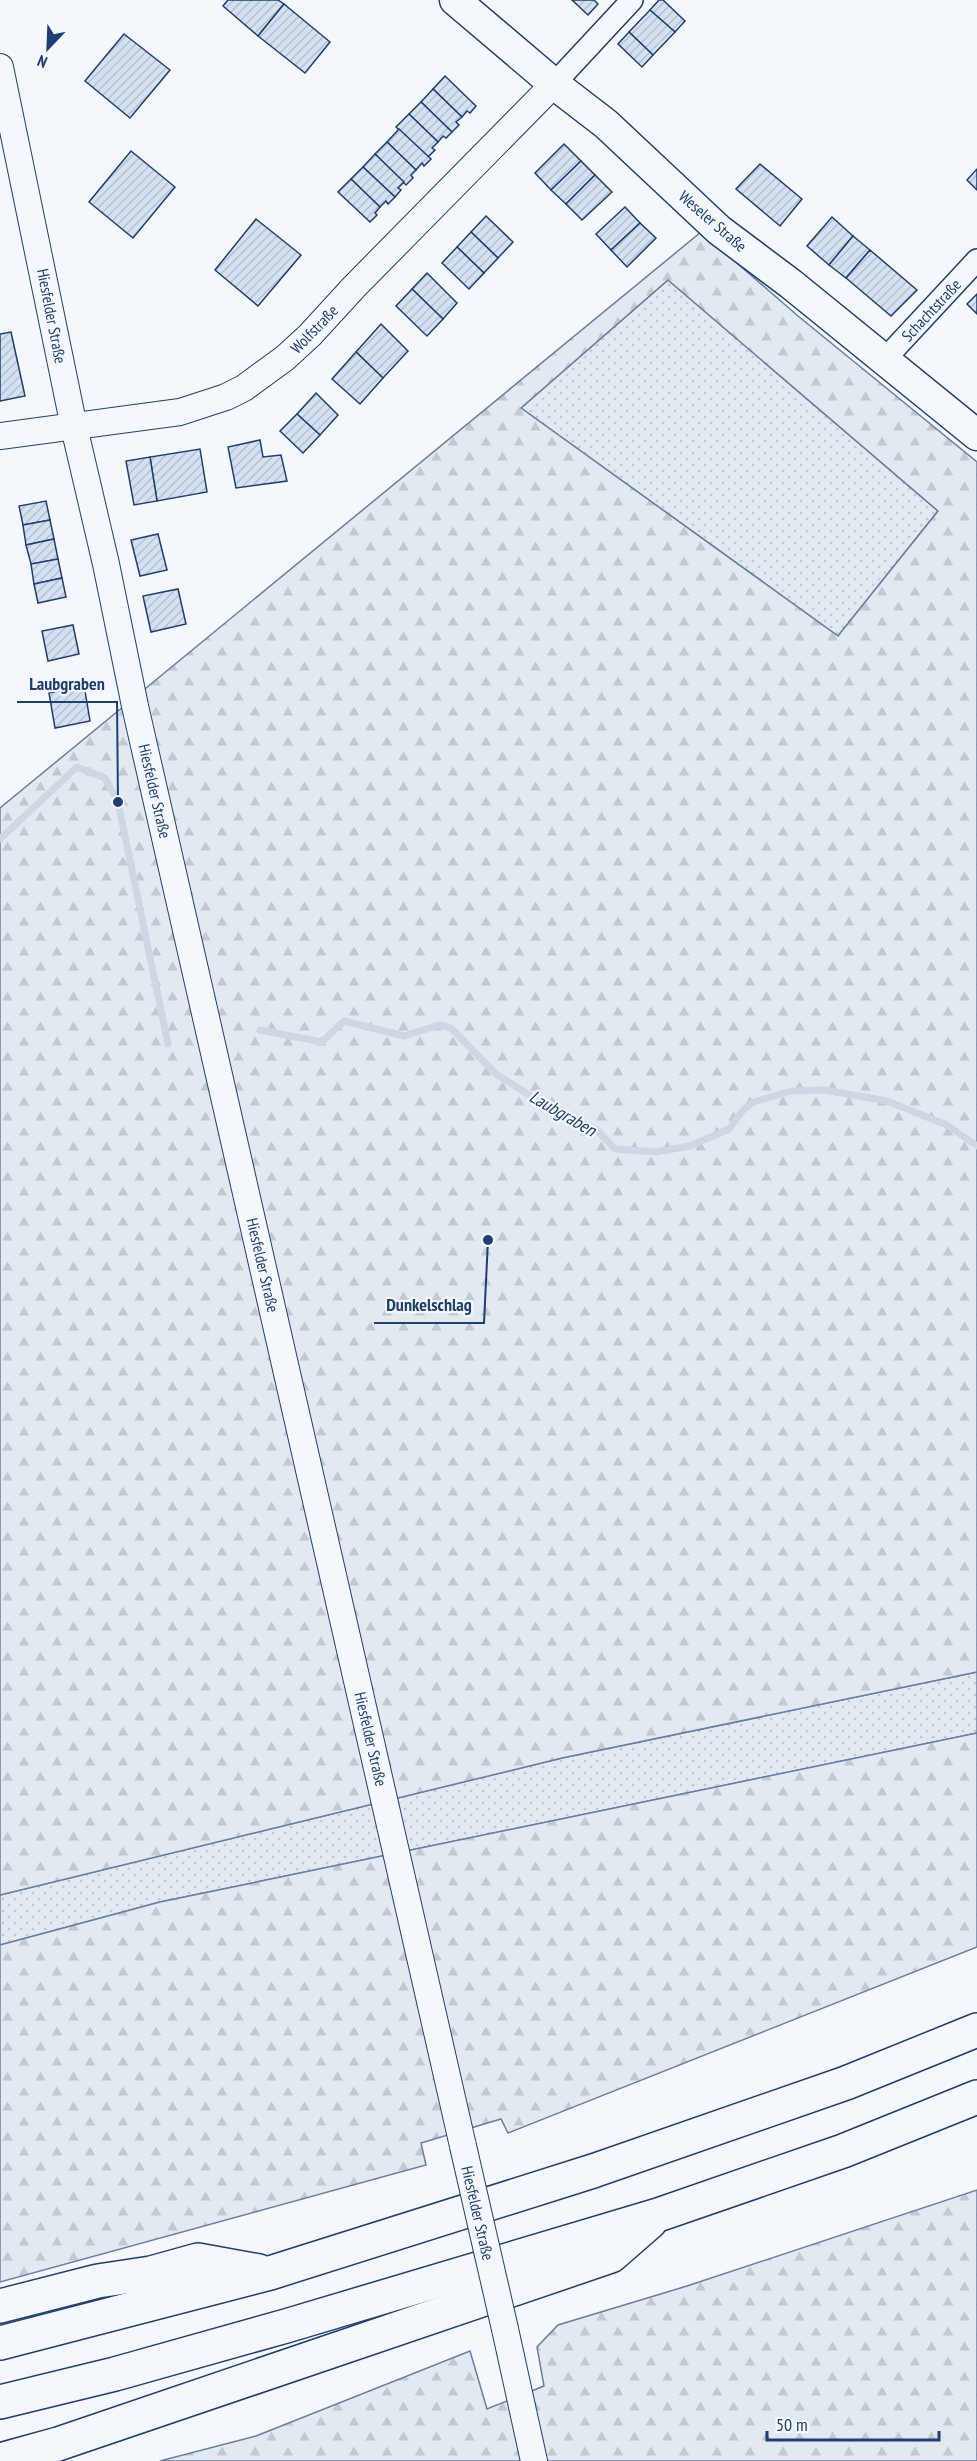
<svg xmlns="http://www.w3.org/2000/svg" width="977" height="2461" viewBox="0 0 977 2461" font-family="'PT Sans Narrow',sans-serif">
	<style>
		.grass { fill: url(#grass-dots); stroke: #687fa3; stroke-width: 1.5 }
		.forest { fill: url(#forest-firs); stroke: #687fa3; stroke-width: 1.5; fill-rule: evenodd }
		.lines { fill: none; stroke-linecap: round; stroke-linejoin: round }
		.stream { stroke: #cfd7e4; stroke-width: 7 }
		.building { fill: url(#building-hatch); stroke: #1d3f73; stroke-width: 1.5 }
		.minor-casing { stroke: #1d3f73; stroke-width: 24 }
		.tertiary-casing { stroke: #1d3f73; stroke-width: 28 }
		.secondary-casing { stroke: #1d3f73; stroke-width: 33 }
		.motorway-casing { stroke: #1d3f73; stroke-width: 36 }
		.minor { stroke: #f4f7fb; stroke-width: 21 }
		.tertiary { stroke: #f4f7fb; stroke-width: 26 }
		.secondary { stroke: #f4f7fb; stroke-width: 30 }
		.motorway { stroke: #f4f7fb; stroke-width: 33 }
		.tertiary-bridge-casing { stroke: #1d3f73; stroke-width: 28; stroke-linecap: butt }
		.tertiary-bridge { stroke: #f4f7fb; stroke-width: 26 }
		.labels { text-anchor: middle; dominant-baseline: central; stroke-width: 4.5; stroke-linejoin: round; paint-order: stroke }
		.street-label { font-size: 16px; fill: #1d3f73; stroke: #f4f7fb }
		.water-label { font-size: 18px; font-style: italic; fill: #1d3f73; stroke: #f4f7fb }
		.leader { fill: none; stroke: #1d3f73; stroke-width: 2 }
		.callout-dot { fill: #1d3f73; stroke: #f4f7fb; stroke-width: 2 }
		.callout-label { font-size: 18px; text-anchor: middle; font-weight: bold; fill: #1d3f73; stroke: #f4f7fb; stroke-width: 4.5; stroke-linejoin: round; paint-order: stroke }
	</style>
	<defs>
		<pattern id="grass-dots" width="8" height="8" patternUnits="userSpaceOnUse" patternTransform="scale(1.5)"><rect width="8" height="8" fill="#e3e9f0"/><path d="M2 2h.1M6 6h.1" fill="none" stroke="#c2c9d1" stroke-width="1.8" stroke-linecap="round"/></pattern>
		<pattern id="forest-firs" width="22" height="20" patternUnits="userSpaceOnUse" patternTransform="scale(1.5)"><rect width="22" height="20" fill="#e3e9f0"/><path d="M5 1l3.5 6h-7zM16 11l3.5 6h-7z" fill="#c2c9d1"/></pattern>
		<pattern id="building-hatch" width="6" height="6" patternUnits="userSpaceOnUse" patternTransform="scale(1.5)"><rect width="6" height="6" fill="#d5e0f0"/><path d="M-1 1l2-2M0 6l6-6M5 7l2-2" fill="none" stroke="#b6c1d1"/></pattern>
	</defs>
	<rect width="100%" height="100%" fill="#f4f7fb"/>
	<g class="grass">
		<path d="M668,280L938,511L838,636L521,408Z"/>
		<path d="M977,1672V1733L160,1902L0,1945V1895L562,1758Z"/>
	</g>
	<g class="forest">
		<path d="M701,232L798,316L977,462V1672L562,1758L0,1895V808ZM668,280L938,511L838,636L521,408Z"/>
		<path d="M977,1733V1947L508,2133L501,2119L421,2143L426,2165L0,2282V1945L160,1902Z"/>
		<path d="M977,2190V2461H160L256,2436L470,2351L487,2409L544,2386L537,2347L558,2325L687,2286Z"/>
	</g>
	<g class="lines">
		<g class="stream">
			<path d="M0,839L77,767L105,778L118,802L168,1044"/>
			<path d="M260,1030L322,1042L344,1021L404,1036L439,1025L451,1028L496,1074L555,1111L597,1130L615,1149L656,1152L690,1146L729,1129L744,1109L754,1102L791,1091L824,1090L887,1101L947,1125L977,1146"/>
		</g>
	</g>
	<g class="building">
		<path d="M228,0H278L284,4L258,36L223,6Z"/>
		<path d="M572,0H594L598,4L588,15Z"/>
		<path d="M659,0H663L685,21L675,32L650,10Z"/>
		<path d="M284,4L330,42L305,73L258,36Z"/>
		<path d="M650,10L675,32L653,55L629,32Z"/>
		<path d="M629,32L653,55L642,67L618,44Z"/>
		<path d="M124,34L170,70L130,118L85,81Z"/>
		<path d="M445,76L476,106L470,113L467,111L462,117L433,89Z"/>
		<path d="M433,89L462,117L456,122L459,125L452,132L421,102Z"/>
		<path d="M421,102L452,132L446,138L443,136L438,142L409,114Z"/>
		<path d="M409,114L438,142L432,148L435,150L428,157L396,127Z"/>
		<path d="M399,129L431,159L424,166L422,163L416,170L387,142Z"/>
		<path d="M387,142L416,170L411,175L413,178L406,185L375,154Z"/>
		<path d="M564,144L581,161L551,190L535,173Z"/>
		<path d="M131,151L175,187L133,238L89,202Z"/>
		<path d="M375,154L404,182L398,188L401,190L395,197L363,167Z"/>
		<path d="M581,161L595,175L566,204L551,190Z"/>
		<path d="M760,164L802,199L780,226L736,189Z"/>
		<path d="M363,167L395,197L388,204L386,201L380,207L351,179Z"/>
		<path d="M977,169V190L967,180Z"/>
		<path d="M595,175L612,192L582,220L566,204Z"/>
		<path d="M351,179L380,207L375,213L377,215L370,222L338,192Z"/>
		<path d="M625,207L640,223L611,250L596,234Z"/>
		<path d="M486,216L513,242L498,258L471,232Z"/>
		<path d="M832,217L853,236L829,265L807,246Z"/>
		<path d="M256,219L301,255L258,306L215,270Z"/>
		<path d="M640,223L656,238L627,267L611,250Z"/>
		<path d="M471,232L498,258L484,273L457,247Z"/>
		<path d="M853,236L870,250L846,278L829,265Z"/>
		<path d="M457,247L484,273L469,289L442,263Z"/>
		<path d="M870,250L917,290L891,316L846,278Z"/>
		<path d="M427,273L457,303L443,319L412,289Z"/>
		<path d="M412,289L443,319L427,336L396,306Z"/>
		<path d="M977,294V314L967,304Z"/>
		<path d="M381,324L408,351L383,378L356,352Z"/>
		<path d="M11,332L25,396L0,401V334Z"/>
		<path d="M356,352L383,378L360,404L332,379Z"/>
		<path d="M316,393L338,415L320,435L297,414Z"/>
		<path d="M297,414L320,435L303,453L280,431Z"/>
		<path d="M260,440L263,457L281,455L287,481L236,488L228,447Z"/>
		<path d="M200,449L207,492L157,501L150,457Z"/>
		<path d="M150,457L157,501L134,505L126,461Z"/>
		<path d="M46,501L50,520L23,525L19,506Z"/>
		<path d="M50,520L54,539L26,545L23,525Z"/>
		<path d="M158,534L167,570L140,576L131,540Z"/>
		<path d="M54,539L58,559L31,564L26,545Z"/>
		<path d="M58,559L62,578L34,584L31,564Z"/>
		<path d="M62,578L66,597L38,603L34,584Z"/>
		<path d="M178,589L186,624L151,632L143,596Z"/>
		<path d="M73,625L79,654L48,661L42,631Z"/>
		<path d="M84,685L90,721L55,728L49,693Z"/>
	</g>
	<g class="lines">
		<g class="minor-casing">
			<g id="minor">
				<path d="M554,84L632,0"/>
				<path d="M885,359L977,260"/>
			</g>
		</g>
		<g class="tertiary-casing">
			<g id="tertiary">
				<path d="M0,67L74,427L106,564L135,706L463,2146"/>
				<path d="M0,436L180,412L226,397L244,388L285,358L310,335L354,287L554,84"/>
				<path d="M505,2329L534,2461"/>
			</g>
		</g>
		<g class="secondary-casing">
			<path id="secondary" d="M455,0L554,84L606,124L719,230L791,284L977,435"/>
		</g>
		<g class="motorway-casing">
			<g id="motorway">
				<path d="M0,2306L98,2281L151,2273L198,2260L259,2271"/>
				<path d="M0,2343L270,2273L593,2171L846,2083L977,2030"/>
				<path d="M0,2402L115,2374L286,2326L658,2215L843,2151L977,2097"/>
				<path d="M0,2460L58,2444L611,2256L650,2222"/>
			</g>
		</g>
		<use href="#minor" class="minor"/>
		<use href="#tertiary" class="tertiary"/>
		<use href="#secondary" class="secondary"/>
		<use href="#motorway" class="motorway"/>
		<g class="tertiary-bridge-casing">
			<path id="tertiary-bridge" d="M463,2146L505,2329"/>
		</g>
		<use href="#tertiary-bridge" class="tertiary-bridge"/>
	</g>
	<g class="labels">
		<g class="street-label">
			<text transform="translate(713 221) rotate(41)">Weseler Straße</text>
			<text transform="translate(931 310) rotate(-47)">Schachtstraße</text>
			<text transform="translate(52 316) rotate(79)">Hiesfelder Straße</text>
			<text transform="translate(314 329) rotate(-46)">Wolfstraße</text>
			<text transform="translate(155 791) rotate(77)">Hiesfelder Straße</text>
			<text transform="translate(263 1265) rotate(77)">Hiesfelder Straße</text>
			<text transform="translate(371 1739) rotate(77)">Hiesfelder Straße</text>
			<text transform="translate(478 2213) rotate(77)">Hiesfelder Straße</text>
		</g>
		<g class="water-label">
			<text transform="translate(563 1113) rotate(30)">Laubgraben</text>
		</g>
	</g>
	<path class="leader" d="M118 802L117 702H17M488 1240L484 1323H374"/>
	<g class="callout-dot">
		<circle cx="118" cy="802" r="6"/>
		<circle cx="488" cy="1240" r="6"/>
	</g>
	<g class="callout-label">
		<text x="67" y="690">Laubgraben</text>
		<text x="429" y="1311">Dunkelschlag</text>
	</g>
	<g transform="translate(48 48) rotate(203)" stroke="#f4f7fb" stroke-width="4.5" paint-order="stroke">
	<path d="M0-4.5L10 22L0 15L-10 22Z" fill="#1d3f73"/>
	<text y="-9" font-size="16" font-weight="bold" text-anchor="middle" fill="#1d3f73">N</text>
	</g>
	<path d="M767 2431v9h172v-9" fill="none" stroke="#1d3f73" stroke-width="3"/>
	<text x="776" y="2431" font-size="18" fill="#1d3f73" stroke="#f4f7fb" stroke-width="4.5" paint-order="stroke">50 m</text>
</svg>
